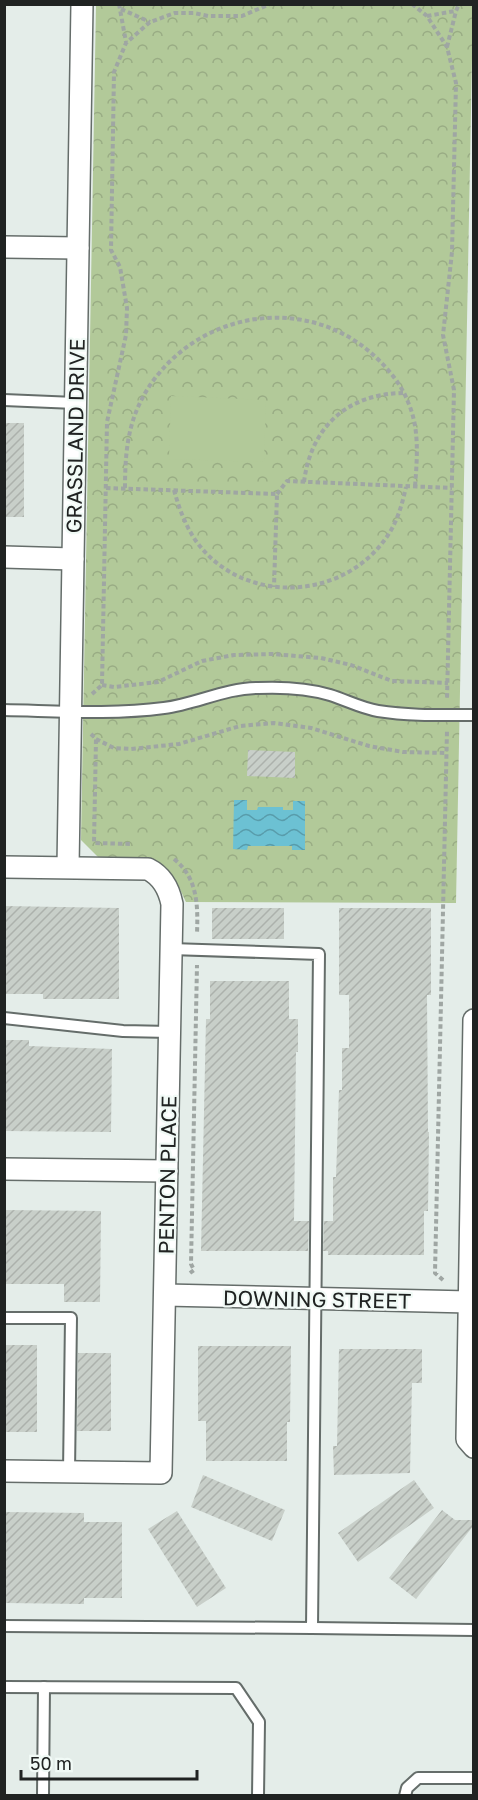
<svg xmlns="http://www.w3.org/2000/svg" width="478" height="1800" viewBox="0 0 478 1800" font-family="'Golos Text',sans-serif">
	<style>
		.park { fill: url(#park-crowns) }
		.pitch { fill: #b2c999 }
		.water { fill: url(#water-waves) }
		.building { fill: url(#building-hatch) }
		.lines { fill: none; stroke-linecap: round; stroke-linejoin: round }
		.lane-casing { stroke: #656d6a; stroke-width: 14 }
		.street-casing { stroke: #656d6a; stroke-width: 24 }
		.path { stroke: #9fa6a3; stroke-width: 4; stroke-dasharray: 4.5 3; stroke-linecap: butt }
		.lane { stroke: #fff; stroke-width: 10 }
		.street { stroke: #fff; stroke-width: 21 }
		.labels { text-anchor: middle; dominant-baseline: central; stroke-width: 4.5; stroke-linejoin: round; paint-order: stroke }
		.street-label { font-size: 21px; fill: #202322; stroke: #f1faf6 }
	</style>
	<defs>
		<pattern id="park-crowns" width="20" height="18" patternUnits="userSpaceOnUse" patternTransform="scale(1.5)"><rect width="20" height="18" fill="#b2c999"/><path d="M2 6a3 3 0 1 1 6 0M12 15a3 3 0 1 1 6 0" fill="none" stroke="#99ac84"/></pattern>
		<pattern id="water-waves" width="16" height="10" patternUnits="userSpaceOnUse" patternTransform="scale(1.5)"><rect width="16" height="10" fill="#6cc1d3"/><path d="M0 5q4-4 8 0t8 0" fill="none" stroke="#589cab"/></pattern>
		<pattern id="building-hatch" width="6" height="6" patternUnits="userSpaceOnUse" patternTransform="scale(1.5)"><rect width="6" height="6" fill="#c8cfc9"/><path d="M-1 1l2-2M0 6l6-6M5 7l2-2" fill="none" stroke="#acb1ac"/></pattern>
	</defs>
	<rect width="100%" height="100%" fill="#e4ede9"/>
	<path class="park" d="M96,5H473L456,903L186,902C166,854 144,858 98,857L81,840Z"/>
	<path class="pitch" d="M171,396L266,400L264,462L169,459Z"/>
	<path class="water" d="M234,800H247V810H257L258,807H283V810H293V801H305V850H292V846H248L247,850L233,849Z"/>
	<g class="building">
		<rect x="4" y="423" width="20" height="94"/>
		<path d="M248,750L295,752V778L247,776Z"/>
		<path d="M4,906L119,908V999H43V994H4Z"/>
		<rect x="212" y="908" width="72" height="31"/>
		<path d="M339,908H431V995H427L428,1132H429L428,1211H424V1255H328V1251H323L324,1221H333V1177H336L339,1090H342V1048H349V995H339Z"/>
		<path d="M210,981H289V1019H298V1052H296L294,1221H309L308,1251H201L206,1019H210Z"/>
		<path d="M4,1040H29V1046L112,1049L111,1132L4,1131Z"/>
		<path d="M4,1210L101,1211L100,1302H64V1284H4Z"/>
		<rect x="4" y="1345" width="33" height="87"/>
		<path d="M198,1346H291L290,1422H287V1461H206V1421H198Z"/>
		<path d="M339,1349H422V1383H412L410,1473L334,1475L333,1446H337Z"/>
		<path d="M78,1353H111V1431H77Z"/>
		<path d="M203,1475L285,1510L272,1541L191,1507Z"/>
		<path d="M414,1480L434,1508L358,1562L338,1533Z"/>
		<path d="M442,1510L455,1520H474V1525L416,1599L389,1578Z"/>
		<path d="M177,1511L226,1588L197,1607L148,1529Z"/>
		<path d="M5,1512L84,1513V1522H122V1598H84V1604L5,1603Z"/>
	</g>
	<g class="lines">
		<g class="lane-casing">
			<g id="lane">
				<path d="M4,400L75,403"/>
				<path d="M4,710C57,711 112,715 164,708C196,704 225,688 258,688C282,687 307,688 330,695C346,700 361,708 378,711C410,716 441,715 474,715"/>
				<path d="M4,1018L123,1031L170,1032"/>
				<path d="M4,1318H71L69,1472"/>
				<path d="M4,1626L312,1628L319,954L171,949"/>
				<path d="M312,1628L474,1630"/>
				<path d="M4,1687L236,1688L259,1722L258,1796"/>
				<path d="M43,1796L44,1687"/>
				<path d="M405,1796L407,1788L418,1778H474"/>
			</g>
		</g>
		<g class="street-casing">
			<g id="street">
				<path d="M4,247L78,248"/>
				<path d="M4,557L73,559"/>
				<path d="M4,867L148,869C162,876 169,889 172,904L161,1473L4,1471"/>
				<path d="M68,867L82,4"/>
				<path d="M474,1020L467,1439L474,1447"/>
				<path d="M4,1169L167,1171"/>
				<path d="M165,1295L469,1302"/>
			</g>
		</g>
		<g class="path">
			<path d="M119,4L126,42"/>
			<path d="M412,4L427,16L447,47L456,83L452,252L443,335L454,390L447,699"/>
			<path d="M121,9L150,22"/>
			<path d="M427,16L455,11"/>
			<path d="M447,47L456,11L459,4"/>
			<path d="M304,482C311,427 347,394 403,393"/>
			<path d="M106,488L277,494L274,587"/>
			<path d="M125,488C125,446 129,412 156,377C208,310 305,297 370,352C385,365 401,383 408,402C420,429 417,459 415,487"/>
			<path d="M174,490C179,508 185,525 196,541C242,605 341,602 386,538C397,523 402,505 406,487"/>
			<path d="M277,494L287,481L452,488"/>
			<path d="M102,685L114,687L158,682L202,661L234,655L273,654L321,658L351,665L392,681L448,683"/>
			<path d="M92,694L102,685L107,422L126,335L127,308L120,267L111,250L114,72L126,43L150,22L175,13H194L208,16H242L270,4"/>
			<path d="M91,734L96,739L94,843L131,844"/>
			<path d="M96,739L114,748L131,749L179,744L240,726L274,723L311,728L369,746L403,752L446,753"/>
			<path d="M174,859C198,878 198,906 197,934"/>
			<path d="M190,1273L194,1270L191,1264L197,965"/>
			<path d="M443,1280L435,1273L447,730"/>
		</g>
		<use href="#lane" class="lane"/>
		<use href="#street" class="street"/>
	</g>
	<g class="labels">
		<g class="street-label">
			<text transform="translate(75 436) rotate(-89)">GRASSLAND DRIVE</text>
			<text transform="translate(167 1175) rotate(-89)">PENTON PLACE</text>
			<text transform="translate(317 1299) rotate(1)">DOWNING STREET</text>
		</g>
	</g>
	<rect width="478" height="1800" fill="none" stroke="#202322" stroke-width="12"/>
	<path d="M21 1770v9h176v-9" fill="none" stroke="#202322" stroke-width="3"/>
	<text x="30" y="1770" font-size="18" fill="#202322" stroke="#f1faf6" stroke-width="4.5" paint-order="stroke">50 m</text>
</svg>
